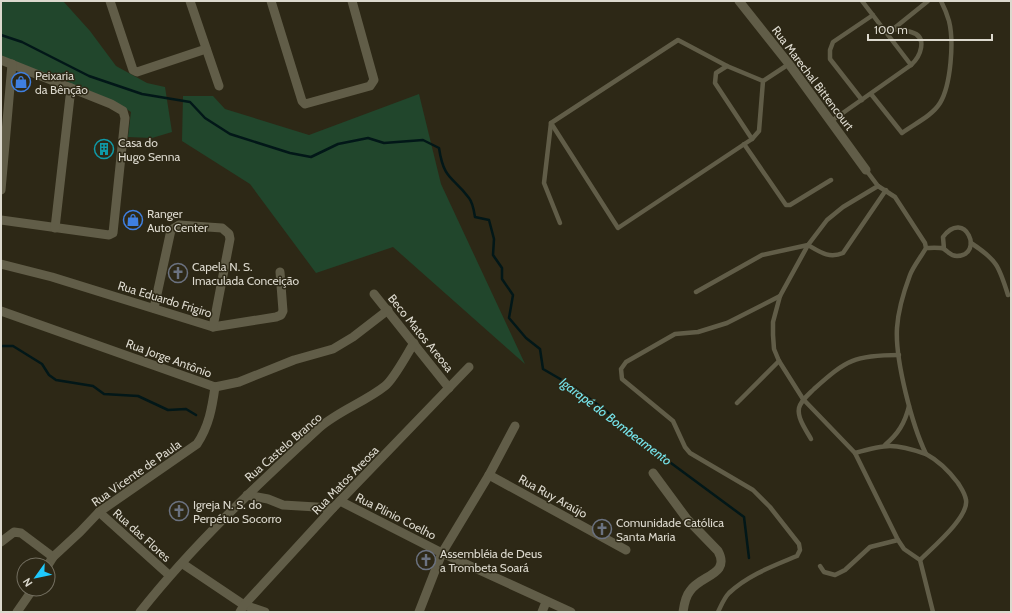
<svg xmlns="http://www.w3.org/2000/svg" width="1012" height="613" viewBox="0 0 1012 613" font-family="Cabin,sans-serif">
	<style>
		.green { fill: #21462c }
		.lines { fill: none; stroke-linecap: round; stroke-linejoin: round }
		.stream { stroke: #021718; stroke-width: 2.5 }
		.service { stroke: #615d48; stroke-width: 4.5 }
		.minor { stroke: #615d48; stroke-width: 9 }
		.labels { text-anchor: middle; dominant-baseline: central; stroke-width: 3; stroke-linejoin: round; paint-order: stroke }
		.poi-label { font-size: 12px; fill: #dcd9ce; stroke: #2d2816; text-anchor: start }
		.street-label { font-size: 12px; fill: #dcd9ce; stroke: #2d2816 }
		.water-label { font-size: 13px; font-style: italic; fill: #76e4eb; stroke: #2d2816 }
	</style>
	<rect width="100%" height="100%" fill="#2d2816"/>
	<g class="green">
		<path d="M1,1H63L90,31L116,66L147,83L165,87L172,132L152,138L128,137L131,112L121,105L1,56Z"/>
		<path d="M419,94L441,184L525,364L393,247L316,273L250,184L182,141L183,96H213L225,109L309,135Z"/>
	</g>
	<g class="lines">
		<g class="stream">
			<path d="M1,35L22,42L89,76L142,94L190,102L205,118L230,134L290,153L311,157L338,144L368,138L384,143L423,140L439,148C444,181 453,176 469,198C473,203 474,211 475,217L489,220L494,239L493,255L502,268V279L513,295L509,318L526,338L540,349L543,369L574,387L605,410L629,432L744,517L749,558"/>
			<path d="M1,346H13L42,364L49,375L56,380L93,386L104,394L138,396L168,410L186,409L196,415"/>
		</g>
		<g class="service">
			<path d="M892,29C899,30 905,30 911,32C929,37 920,57 911,65"/>
			<path d="M892,30L928,1"/>
			<path d="M678,40L727,66L763,81L759,131L752,139L618,228L551,123Z"/>
			<path d="M727,66L716,73L715,83L752,139"/>
			<path d="M763,81L789,64"/>
			<path d="M871,94L902,133C914,124 932,116 940,103C951,85 954,41 949,21C947,14 944,7 941,1"/>
			<path d="M862,100L830,59V50L833,42L873,15"/>
			<path d="M830,122L911,65L862,1"/>
			<path d="M551,123L544,183L560,223"/>
			<path d="M744,144L786,205H790L831,180"/>
			<path d="M866,170L878,186L843,207L827,220L808,245L780,296L773,322V335L774,349L779,361L803,399L855,453L898,540L904,549L920,560L933,612"/>
			<path d="M878,186L895,197L925,243L926,248C921,257 914,265 910,275C904,291 898,311 897,328C895,360 912,425 926,454C939,461 949,471 958,483C961,488 965,493 966,500C969,517 932,548 920,560"/>
			<path d="M971,243C997,260 999,266 1008,295"/>
			<path d="M926,248C930,248 940,247 944,249C949,252 950,256 957,256C985,255 965,208 943,237L944,249"/>
			<path d="M696,292L762,255L808,245C820,252 829,259 843,253L886,190"/>
			<path d="M737,403L779,361"/>
			<path d="M811,439C806,430 797,418 799,408C801,400 809,394 814,389C846,360 855,355 899,355"/>
			<path d="M885,445C898,434 905,423 909,406"/>
			<path d="M855,453C886,444 894,443 926,454"/>
			<path d="M820,566L824,572L835,575L845,570L870,547L898,540"/>
			<path d="M718,612C721,606 724,598 729,593C748,575 773,566 797,556L800,550L799,544L770,507L753,490L690,453L685,447L673,421L622,379L621,369L626,362L675,334L698,332L727,323L780,296"/>
		</g>
		<g class="minor">
			<path d="M110,1L133,70L137,72L206,49"/>
			<path d="M190,1L219,86"/>
			<path d="M271,1L302,101L305,104L370,86L374,80L352,1"/>
			<path d="M739,1L789,64L866,170"/>
			<path d="M1,60L111,104L123,111L125,118L113,233L109,235L1,220"/>
			<path d="M1,190L12,64"/>
			<path d="M55,228L71,88"/>
			<path d="M1,264L52,277L213,327L276,317L281,315L283,311L280,272"/>
			<path d="M374,294L449,388"/>
			<path d="M154,308L171,230L179,225L222,228L229,234L230,239L213,327"/>
			<path d="M1,311L215,387L239,382L294,360L333,349L353,337L388,310"/>
			<path d="M653,473L687,519L718,551C731,575 700,575 690,591C685,597 684,605 683,612"/>
			<path d="M489,475L626,550"/>
			<path d="M247,495L268,499L283,505L333,508"/>
			<path d="M340,501L442,553L571,612"/>
			<path d="M99,512L169,575"/>
			<path d="M1,542L14,532L21,533L53,557"/>
			<path d="M183,564L244,605L265,612"/>
			<path d="M48,565L53,557L80,532L99,512L197,444C209,426 212,408 215,387"/>
			<path d="M17,612L33,589"/>
			<path d="M140,612C193,545 256,486 319,428C338,411 365,402 385,386C394,379 407,354 414,343"/>
			<path d="M240,612L244,605L333,508L469,367"/>
			<path d="M419,612L442,553L489,475L515,426"/>
			<path d="M542,612L546,602"/>
		</g>
	</g>
	<defs>
		<g id="shop-ring" transform="scale(1)"><circle r="9.5" fill="#2d2816" stroke="#3f7fe0" stroke-width="1.5"/><path d="M-5-2.5h2.3a2.7 3.5 0 0 1 5.4 0H5L5.5 6h-11ZM-1.5-2.5h3a1.5 2.3 0 0 0-3 0Z" fill="#3f7fe0"/></g>
		<g id="building-ring" transform="scale(1)"><circle r="9.5" fill="#2d2816" stroke="#0f9aa8" stroke-width="1.5"/><path d="M-4-6H4V6H1V3H-1V6H-4ZM-2.5-4.3h1.7v1.8h-1.7ZM.8-4.3h1.7v1.8H.8ZM-2.5-1h1.7V.8h-1.7ZM.8-1h1.7V.8H.8Z" fill="#0f9aa8"/></g>
		<g id="church-ring" transform="scale(1)"><circle r="9.5" fill="#2d2816" stroke="#6b7280" stroke-width="1.5"/><path d="M-1.2-6h2.4v3.5h3.3v2.4h-3.3V6h-2.4V-.1h-3.3v-2.4h3.3Z" fill="#6b7280"/></g>
	</defs>
	<g fill-rule="evenodd">
		<use href="#shop-ring" x="21" y="82"/>
		<use href="#building-ring" x="104" y="149"/>
		<use href="#shop-ring" x="133" y="220"/>
		<use href="#church-ring" x="178" y="273"/>
		<use href="#church-ring" x="179" y="511"/>
		<use href="#church-ring" x="602" y="529"/>
		<use href="#church-ring" x="426" y="560"/>
	</g>
	<g class="labels">
		<g class="poi-label">
			<text x="35" y="75">Peixaria<tspan x="35" dy="14">da Bênção</tspan></text>
			<text x="118" y="142">Casa do<tspan x="118" dy="14">Hugo Senna</tspan></text>
			<text x="147" y="213">Ranger<tspan x="147" dy="14">Auto Center</tspan></text>
			<text x="192" y="266">Capela N. S.<tspan x="192" dy="14">Imaculada Conceição</tspan></text>
			<text x="193" y="504">Igreja N. S. do<tspan x="193" dy="14">Perpétuo Socorro</tspan></text>
			<text x="616" y="522">Comunidade Católica<tspan x="616" dy="14">Santa Maria</tspan></text>
			<text x="440" y="553">Assembléia de Deus<tspan x="440" dy="14">a Trombeta Soará</tspan></text>
		</g>
		<g class="street-label">
			<text transform="translate(813 78) rotate(53)">Rua Marechal Bittencourt</text>
			<text transform="translate(165 299) rotate(17)">Rua Eduardo Frigiro</text>
			<text transform="translate(421 333) rotate(51)">Beco Matos Areosa</text>
			<text transform="translate(169 358) rotate(20)">Rua Jorge Antônio</text>
			<text transform="translate(283 447) rotate(-41)">Rua Castelo Branco</text>
			<text transform="translate(136 473) rotate(-35)">Rua Vicente de Paula</text>
			<text transform="translate(345 480) rotate(-46)">Rua Matos Areosa</text>
			<text transform="translate(553 496) rotate(29)">Rua Ruy Araújo</text>
			<text transform="translate(396 516) rotate(27)">Rua Plinio Coelho</text>
			<text transform="translate(142 535) rotate(42)">Rua das Flores</text>
		</g>
		<g class="water-label">
			<text transform="translate(616 421) rotate(37)">Igarapé do Bombeamento</text>
		</g>
	</g>
	<rect width="1012" height="613" fill="none" stroke="#dcd9ce" stroke-width="4"/>
	<g transform="translate(36 577) rotate(237)"><circle r="19" fill="#2d2816" stroke="#736f60"/>
	<path d="M0-3L7 15L0 10L-7 15Z" fill="#1ec9fd"/>
	<text y="-6" font-size="11" font-weight="bold" text-anchor="middle" fill="#dcd9ce">N</text>
	</g>
	<path d="M868 34v6h124v-6" fill="none" stroke="#dcd9ce" stroke-width="2"/>
	<text x="874" y="34" font-size="12" fill="#dcd9ce" stroke="#2d2816" stroke-width="3" paint-order="stroke">100 m</text>
</svg>
